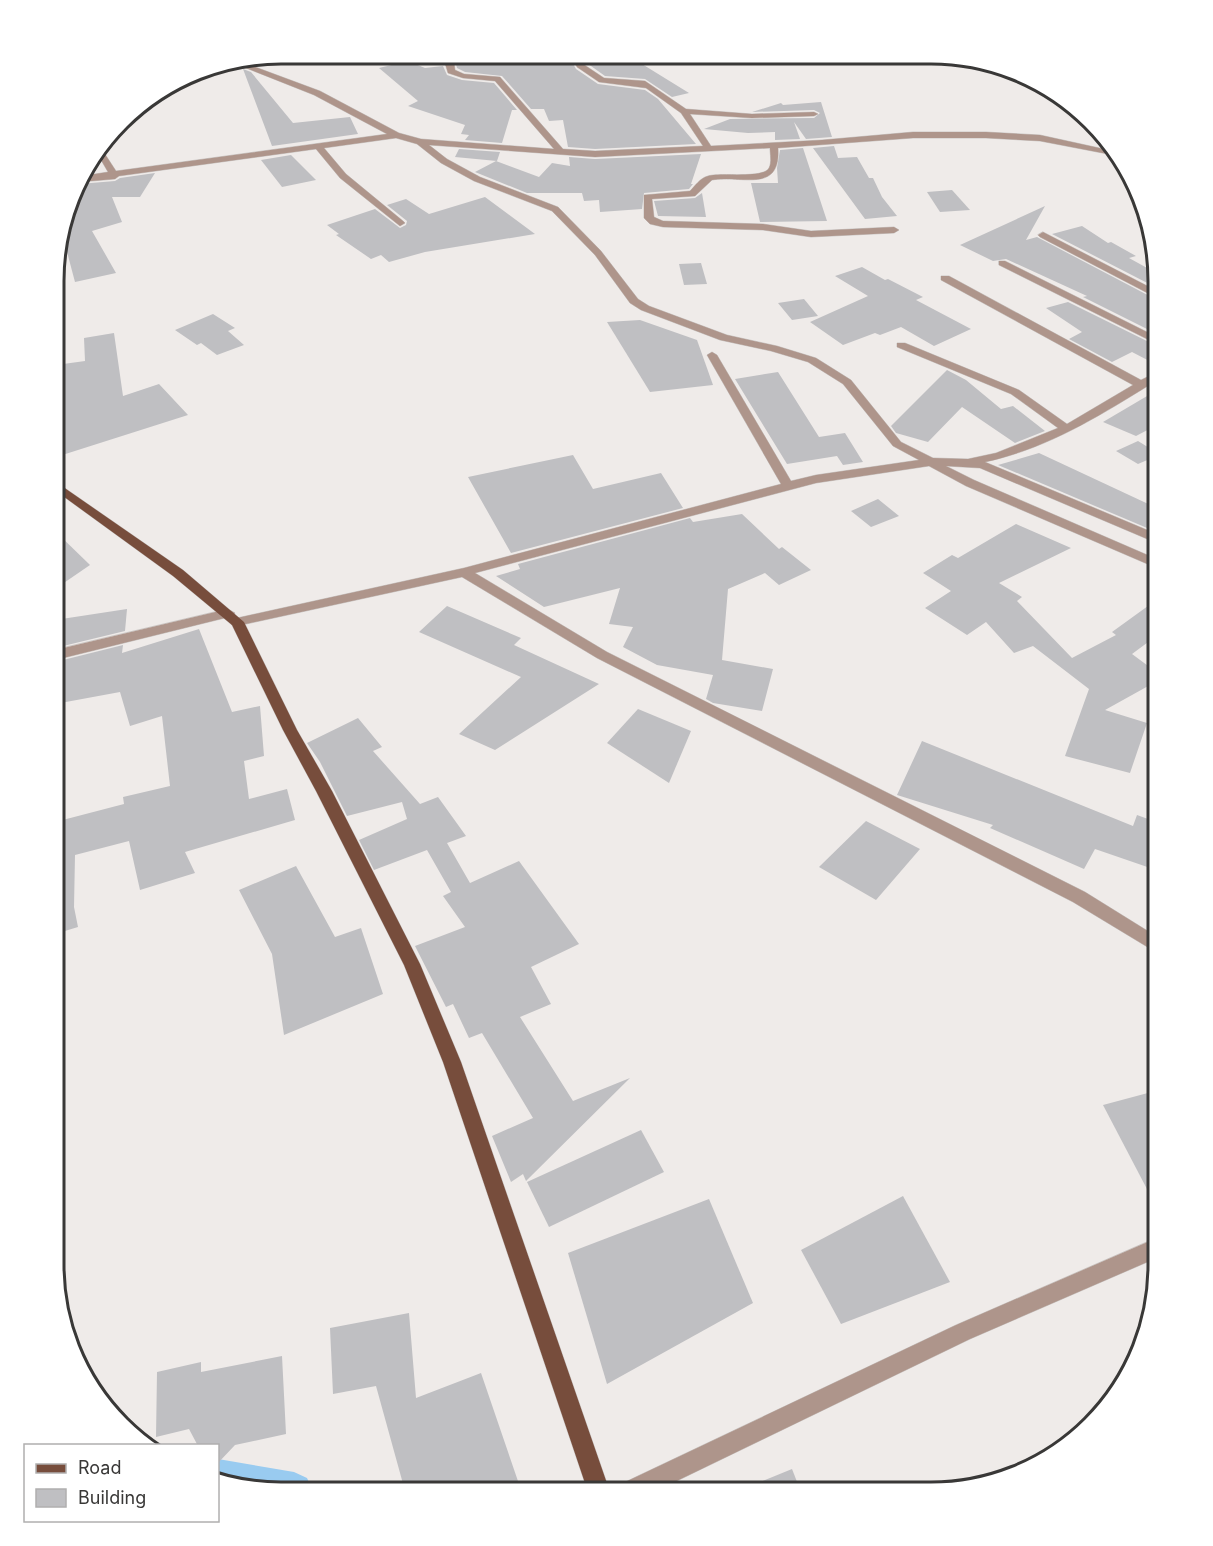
<svg xmlns="http://www.w3.org/2000/svg" width="1213" height="1546" viewBox="0 0 1213 1546" font-family="Inter,sans-serif">
	<style>
		.lines { fill: none; stroke-linecap: round; stroke-linejoin: round }
		.canal { fill: #99cbf0; fill-rule: evenodd }
		.building { fill: #bfbfc2 }
		.minor-casing { stroke: #cbc7c5; stroke-width: 1 }
		.major-casing { stroke: #cbc7c5; stroke-width: 1 }
		.minor { fill: #ae958b; fill-rule: evenodd }
		.major { fill: #774d3c; fill-rule: evenodd }
		.rim { fill: none; stroke: #393837; stroke-width: 3 }
	</style>
	<rect width="100%" height="100%" fill="#efebe9"/>
	<g class="lines">
		<path class="canal" d="M218,1459L294,1472L307,1478L313,1491H266L218,1482Z"/>
	</g>
	<g class="building">
		<path d="M476,55H560L567,63L572,62L576,69L598,84L645,90L658,99L696,144L595,149L568,147L563,120L549,121L544,109H531L502,76L465,72L457,68L456,64L476,62Z"/>
		<path d="M629,56L689,93L672,97L645,79L605,76L584,61L597,59L601,62Z"/>
		<path d="M408,61L425,68L443,66L447,75L462,80L494,83L517,110H512L502,143L465,140L469,135L461,134L465,125L408,106L418,101L379,68Z"/>
		<path d="M243,69L251,72L293,123L350,117L358,134L272,146Z"/>
		<path d="M821,102L832,137L806,139L794,122L800,139L775,140V132L748,133L704,129L730,119L814,118L820,113L814,110L752,112L781,103L783,105Z"/>
		<path d="M834,146L838,158L857,157L869,178H873L882,197L897,216L865,219L813,148Z"/>
		<path d="M803,148L827,221L760,222L751,183H778L777,168L780,150Z"/>
		<path d="M459,149L500,152L497,161L455,157Z"/>
		<path d="M701,154L691,184H693L689,189L644,193L642,209L600,212L599,200L584,201L582,193H527L475,172L496,161L539,177L552,163L570,166L569,157L595,159Z"/>
		<path d="M291,155L316,180L282,187L261,160Z"/>
		<path d="M155,173L140,197H112L122,222L92,231L116,273L75,282L62,233L79,184L115,181L120,178Z"/>
		<path d="M952,190L970,210L940,212L927,192Z"/>
		<path d="M702,193L706,217L658,216L654,201L695,198Z"/>
		<path d="M485,197L535,234L425,252L389,262L381,255L371,259L336,235L339,234L327,225L375,209L400,228L406,225L407,221L387,205L406,199L429,214Z"/>
		<path d="M1045,206L1026,240L1037,237L1159,301V335L1083,297L1087,296L1006,259L993,261L960,245Z"/>
		<path d="M1082,226L1108,243L1111,242L1136,256L1129,258L1158,274L1159,289L1052,234Z"/>
		<path d="M701,263L707,284L684,285L679,264Z"/>
		<path d="M862,267L885,280L888,279L923,297L916,300L971,329L934,346L901,327L880,335L875,333L843,345L810,322L868,296L835,276Z"/>
		<path d="M804,299L818,316L792,320L778,303Z"/>
		<path d="M1068,302L1159,347V366L1132,352L1112,362L1069,339L1082,332L1046,308Z"/>
		<path d="M213,314L235,328L228,331L244,345L217,355L201,343L197,345L175,330Z"/>
		<path d="M640,320L697,340L713,385L650,392L607,322Z"/>
		<path d="M114,333L123,396L159,384L188,415L56,457V365L85,361L84,338Z"/>
		<path d="M947,370L966,380L1001,409L1013,406L1045,431L1015,443L962,407L928,442L896,433L891,426Z"/>
		<path d="M778,372L819,437L845,433L863,462L843,465L837,456L787,464L735,379Z"/>
		<path d="M1159,389V424L1136,436L1103,422Z"/>
		<path d="M1138,441L1159,454V455L1138,464L1116,451Z"/>
		<path d="M1039,453L1159,509V533L998,465Z"/>
		<path d="M573,455L593,489L661,473L683,508L511,553L468,477Z"/>
		<path d="M878,499L899,516L871,527L851,511Z"/>
		<path d="M742,514L779,549L782,547L811,570L779,585L765,573L728,589L722,660L773,669L762,711L713,703L706,699L713,675L657,665L623,647L633,627L609,624L620,588L544,607L496,576L520,569L518,564L690,518L693,522Z"/>
		<path d="M1016,524L1071,548L999,583L1022,597L1017,601L1072,658L1116,635L1112,632L1159,598V634L1132,654L1159,674V680L1105,710L1147,723L1130,773L1065,756L1089,689L1033,646L1014,653L986,622L967,635L925,608L951,591L923,573L952,555L958,558Z"/>
		<path d="M55,531L90,565L55,589Z"/>
		<path d="M447,606L521,638L514,645L599,684L495,750L459,734L521,677L419,632Z"/>
		<path d="M127,609L125,631L55,648V620Z"/>
		<path d="M199,629L232,712L260,706L264,756L244,761L249,799L287,789L295,820L185,852L195,873L140,890L129,841L75,855L74,907L78,927L55,934V822L124,804L123,797L170,786L162,716L130,726L120,692L55,704V662L123,645L122,653Z"/>
		<path d="M638,709L691,731L669,783L607,743Z"/>
		<path d="M358,718L382,747L373,751L420,804L438,797L466,836L447,843L470,883L519,861L579,944L531,967L551,1004L520,1017L573,1101L630,1078L526,1181L523,1174L511,1182L492,1136L533,1118L482,1033L469,1038L453,1004L446,1007L415,946L465,927L443,896L451,892L427,850L374,870L359,840L407,819L402,802L347,816L320,762L307,743Z"/>
		<path d="M922,741L1133,826L1137,815L1159,823V871L1095,849L1084,869L990,828L993,825L897,795Z"/>
		<path d="M866,821L920,849L876,900L819,867Z"/>
		<path d="M296,866L335,937L361,928L383,994L284,1035L272,954L239,890Z"/>
		<path d="M1159,1090V1212L1103,1105Z"/>
		<path d="M641,1130L664,1172L549,1227L527,1182Z"/>
		<path d="M903,1196L950,1282L841,1324L801,1250Z"/>
		<path d="M709,1199L753,1303L607,1384L568,1253Z"/>
		<path d="M409,1313L416,1398L481,1373L520,1487L499,1491H405L376,1386L333,1394L330,1328Z"/>
		<path d="M282,1356L286,1434L235,1445L218,1463V1446H198L189,1429L156,1437L157,1372L201,1362V1372Z"/>
		<path d="M792,1469L801,1492H738V1491Z"/>
	</g>
	<g class="lines">
		<g class="minor-casing">
			<g id="minor">
				<path d="M445,54L453,55L455,70L464,74L500,77L563,149L595,151L703,146L681,113L646,88L599,82L577,67L571,55H579L583,64L604,78L645,81L686,109L752,114L814,112L818,114L814,116L752,118L690,114L711,146L822,140L913,132H986L1040,135L1113,151L1118,156L1040,141L986,138H913L778,148C781,194 742,175 712,180L695,196L652,199L654,217L663,221L763,224L811,231L894,227L899,230L894,233L811,237L763,230L663,227L650,224L644,218V195L690,191C695,186 700,178 708,176C721,172 763,179 769,168C772,162 770,154 770,148L595,157L429,145L447,159L480,177L558,207L601,251L638,299L649,306L727,335L777,346L816,358L851,380L901,442L933,458L968,459L996,453L1058,428L1011,394L897,347V343H905L1019,390L1067,424L1133,385L941,280V276H949L1141,380L1159,371V379C1104,413 1050,448 985,462L1159,535V544L980,468L946,466L974,480L1159,560V569L966,486L929,466L816,483L475,573L607,652L1085,892L1159,938V954L1073,902L597,658L462,577L237,626L232,625L230,622L232,619L237,618L464,568L781,484L707,355L712,352L717,355L791,481L816,475L919,460L893,446L843,384L808,362L771,351L720,340L641,310L630,303L595,255L552,211L474,181L441,163L417,144L396,138L324,148L346,174L403,221L405,223L400,226L340,178L316,149L119,176L115,179L80,182L82,176L108,172L97,153L101,148L116,171L387,134L314,95L231,62L239,61L320,91L399,133L421,139L554,149L495,81L463,78L448,73L444,60Z"/>
				<path d="M1043,232L1159,292V299L1040,237L1038,235Z"/>
				<path d="M999,261H1005L1159,338V345L999,265Z"/>
				<path d="M228,609L235,613L233,616L55,660V650Z"/>
				<path d="M1159,1237V1257L970,1339L654,1492H618L621,1484L956,1325Z"/>
			</g>
		</g>
		<g class="major-casing">
			<path id="major" d="M56,482L183,570L244,622L297,730L332,791L420,964L461,1062L610,1492H588L443,1062L404,965L316,791L283,730L232,625L173,576L56,491Z"/>
		</g>
		<use href="#minor" class="minor"/>
		<use href="#major" class="major"/>
	</g>
	<path d="M0 0H1213V1546H0ZM281 64H931A217 217 0 0 1 1148 281V1265A217 217 0 0 1 931 1482H281A217 217 0 0 1 64 1265V281A217 217 0 0 1 281 64Z" fill="#fff" fill-rule="evenodd"/>
	<path class="rim" d="M281 64H931A217 217 0 0 1 1148 281V1265A217 217 0 0 1 931 1482H281A217 217 0 0 1 64 1265V281A217 217 0 0 1 281 64Z"/>
	<rect x="24" y="1444" width="195" height="78" fill="#ffffff" stroke="#b0afaf" stroke-width="1.5"/>
	<rect x="36" y="1464" width="30" height="9" fill="#774d3c" stroke="#b0afaf" stroke-width="1.5"/>
	<text x="78" y="1474" font-size="18" fill="#393837">Road</text>
	<rect x="36" y="1489" width="30" height="18" fill="#bfbfc2" stroke="#b0afaf" stroke-width="1.5"/>
	<text x="78" y="1504" font-size="18" fill="#393837">Building</text>
</svg>
